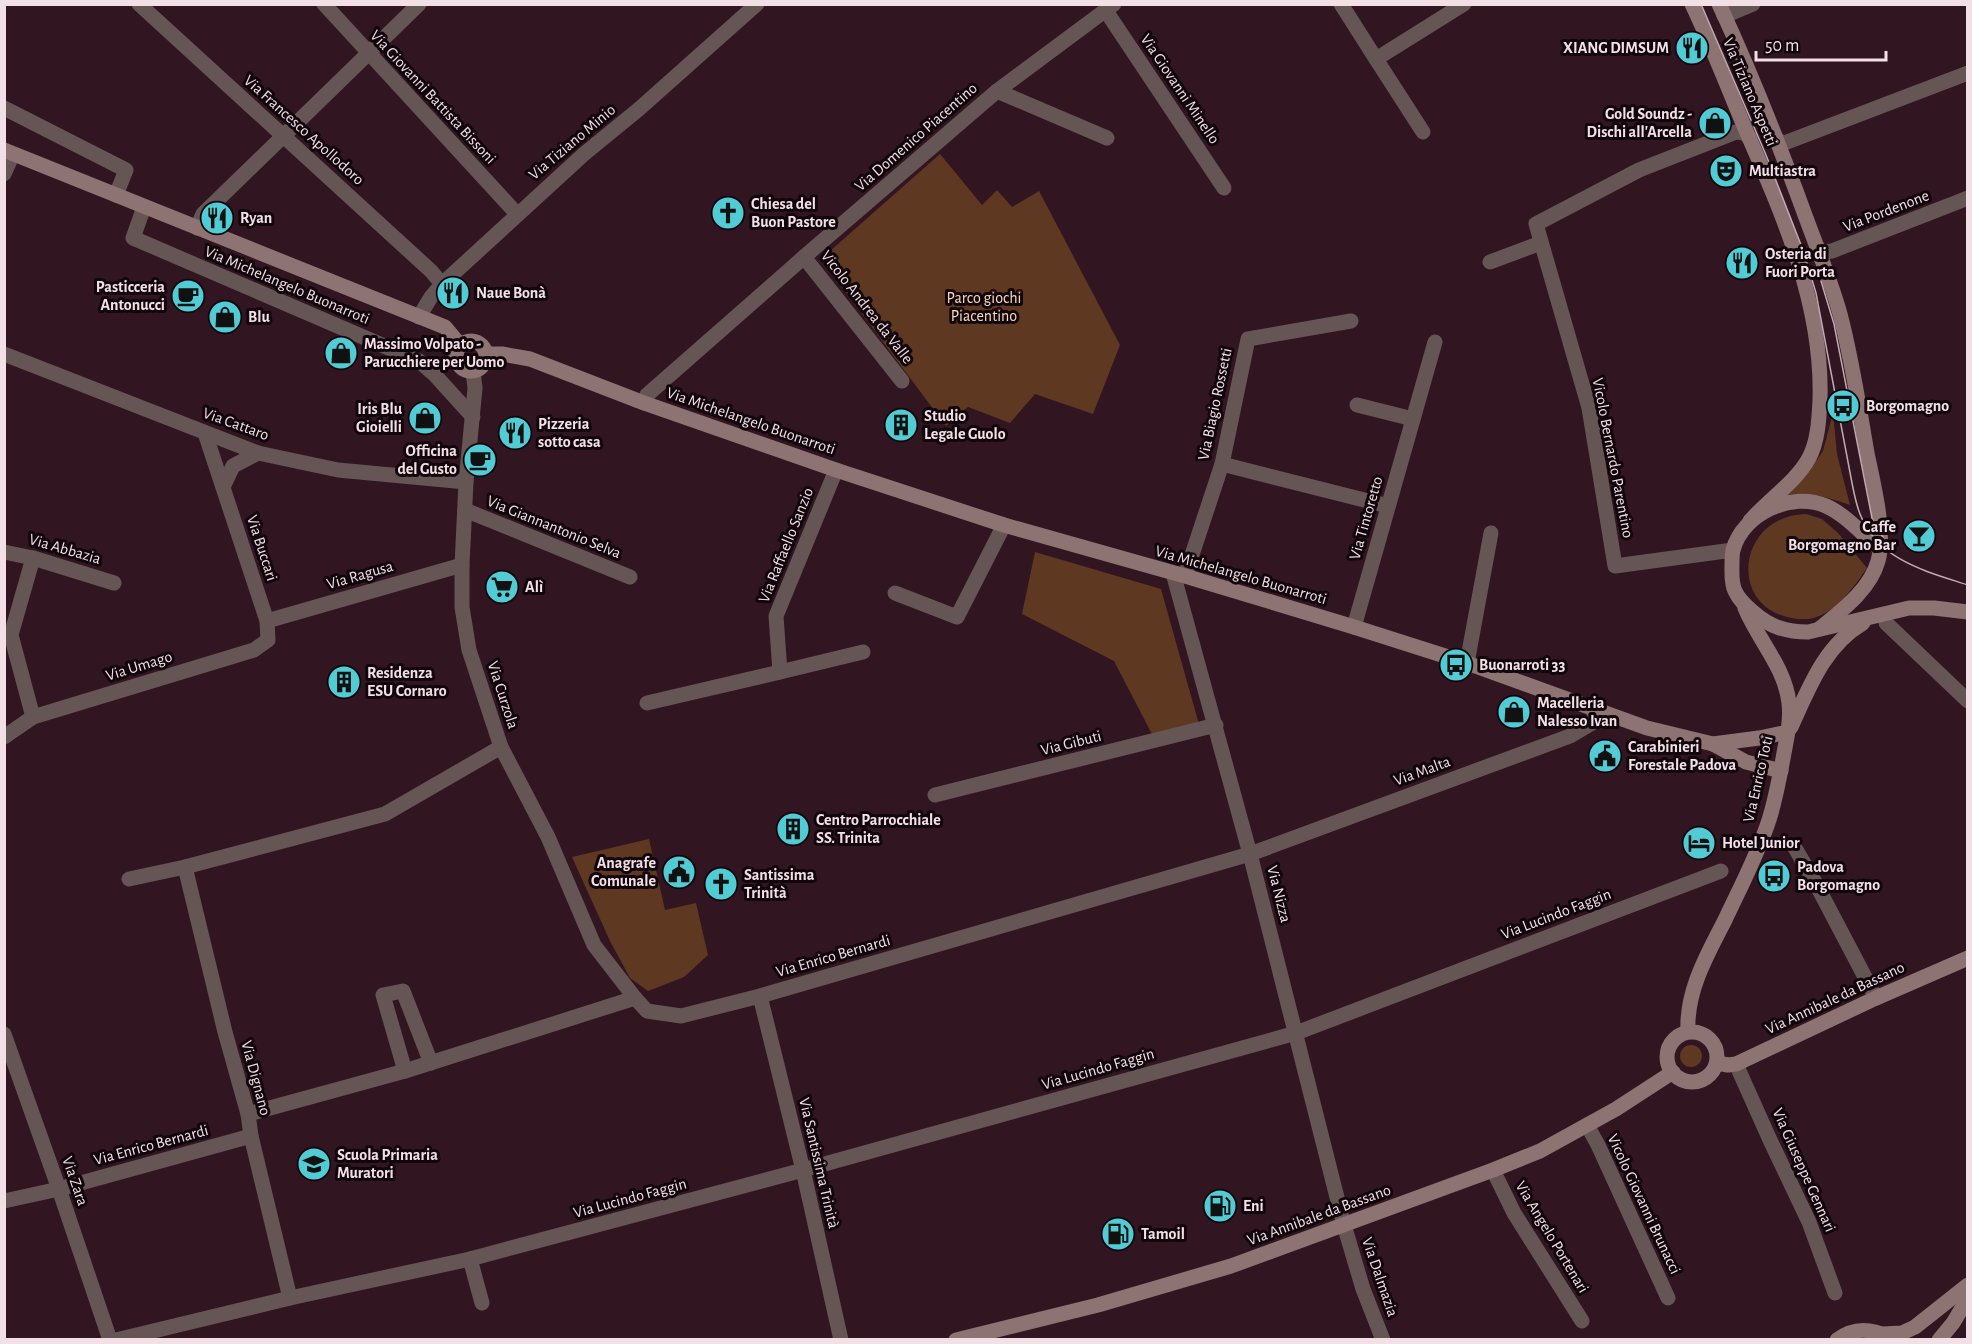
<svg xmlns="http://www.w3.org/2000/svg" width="1972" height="1344" viewBox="0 0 1972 1344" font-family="'Alegreya Sans',sans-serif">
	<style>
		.green { fill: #5e3820 }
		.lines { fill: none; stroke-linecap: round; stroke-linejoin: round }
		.street { stroke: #655554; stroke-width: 15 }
		.secondary { stroke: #8d7372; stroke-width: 15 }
		.tram { stroke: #bfaab2; stroke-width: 1.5 }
		.labels { text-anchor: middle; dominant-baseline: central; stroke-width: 6; stroke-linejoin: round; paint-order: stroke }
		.poi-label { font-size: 16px; font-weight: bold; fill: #f3e0e7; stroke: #11060b; text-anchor: start }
		.street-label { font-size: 16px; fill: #f3e0e7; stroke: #11060b }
		.park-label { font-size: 16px; fill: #fbd7c1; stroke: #11060b }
	</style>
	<rect width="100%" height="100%" fill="#311622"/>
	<g class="green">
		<path d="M940,154L982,205L997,190L1012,207L1039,191L1120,345L1093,414L1035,394L1010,423L968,407L946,426L821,259Z"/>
		<path d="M1833,413L1837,454L1850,505C1827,498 1812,491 1787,495L1807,474L1823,451Z"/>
		<path d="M1806,514L1822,519L1838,533L1867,568C1856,584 1843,602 1827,612C1816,619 1804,621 1792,618C1727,607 1737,516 1806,514Z"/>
		<path d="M1035,552L1161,589L1200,728L1153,736L1114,661L1022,614Z"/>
		<path d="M649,839L665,910L696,903L708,955L684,977L648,991L630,978L610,941L572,857Z"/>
		<circle cx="1691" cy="1056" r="11"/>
	</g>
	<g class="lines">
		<g class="street">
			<path d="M139,4L431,271L442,284"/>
			<path d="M324,4L517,214"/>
			<path d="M1341,4L1376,59L1464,4"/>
			<path d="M1106,11L1224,188"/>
			<path d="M1724,16L1753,4"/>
			<path d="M1376,59L1423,132"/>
			<path d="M997,91L1107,138"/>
			<path d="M4,108L126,170L116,195"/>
			<path d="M1777,139L1782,143L1787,142L1968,73"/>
			<path d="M4,174L13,154"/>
			<path d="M144,207L133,238L419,361L434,374L473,417"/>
			<path d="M197,228L203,214L419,4"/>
			<path d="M1818,249L1824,252L1832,251L1968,198"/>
			<path d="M804,257L902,381"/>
			<path d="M1490,262L1541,243"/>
			<path d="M419,317L431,297L442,284L584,154L639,109L757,4"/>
			<path d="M4,354L258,453L338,470L466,482"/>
			<path d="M473,371L475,388L466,482L462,565V607L469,650L501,747L548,837L594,945L635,998L647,1011L681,1016L760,996L1250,854L1570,736L1592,723L1596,710"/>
			<path d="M644,403L647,395L804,257L997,91L1114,4"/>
			<path d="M1357,405L1413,419"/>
			<path d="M1222,464L1388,506"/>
			<path d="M836,470L776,616L780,672L863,652"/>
			<path d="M224,485L233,466L258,453"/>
			<path d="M465,510L630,577"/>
			<path d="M1733,550L1615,566L1589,408L1536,224L1639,170L1736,132L1744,133L1750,138"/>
			<path d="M4,552L33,558L114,583"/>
			<path d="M1173,573L1250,854L1344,1225L1363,1289L1383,1340"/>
			<path d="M1185,576L1222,464L1248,339L1351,321"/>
			<path d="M895,593L957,617L1004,525"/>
			<path d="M267,621L462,565"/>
			<path d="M1886,623L1968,701"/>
			<path d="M1354,627L1435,342"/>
			<path d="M1467,663L1491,533"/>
			<path d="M647,703L780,672"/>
			<path d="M33,717L11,635L33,558"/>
			<path d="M4,737L33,717L254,650L268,640L267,621L205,433"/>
			<path d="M935,795L1216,725"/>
			<path d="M1795,848L1815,882L1876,998"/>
			<path d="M185,867L225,1032L248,1114L251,1136L290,1298"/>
			<path d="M129,879L185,867L385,814L501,747"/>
			<path d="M760,996L803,1170L841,1340"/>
			<path d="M4,1034L59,1189L110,1340"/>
			<path d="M1736,1064L1770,1140L1809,1222L1835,1293"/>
			<path d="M405,1071L383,995L403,991L431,1063"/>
			<path d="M248,1114L405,1071L635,998"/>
			<path d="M1587,1125L1598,1145L1668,1298"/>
			<path d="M1493,1170L1514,1213L1582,1321"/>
			<path d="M4,1201L59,1189L251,1136"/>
			<path d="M470,1259L482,1303"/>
			<path d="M116,1340L290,1298L470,1259L803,1170L1296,1033L1721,871"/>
		</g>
		<g class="secondary">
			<path d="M1692,4C1711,44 1727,85 1744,126C1782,213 1823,303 1820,400C1819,419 1818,441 1809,458C1796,482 1768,500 1750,521"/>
			<path d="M1719,4C1751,73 1779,144 1805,215C1817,248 1831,281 1840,314C1852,359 1859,407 1867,453C1873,482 1886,533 1878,561C1870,590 1841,611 1819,629"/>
			<path d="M4,150L445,327L460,345"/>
			<circle cx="471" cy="356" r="15"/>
			<path d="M487,354H502L530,359L644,403L836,470L1004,525L1185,576L1354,627L1467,663L1647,728L1713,744L1746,762L1781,771"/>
			<path d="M1880,549C1864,536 1845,514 1826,506C1792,491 1743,513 1733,550C1732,554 1732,560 1732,564C1732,573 1731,583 1735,591C1739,600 1746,606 1753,612C1770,627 1786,632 1808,632L1909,608H1934L1968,612"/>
			<path d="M1791,727C1809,688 1824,646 1863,623"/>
			<path d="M1713,744L1759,738L1788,732"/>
			<path d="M1688,1031C1686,991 1707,955 1725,920C1740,888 1758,854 1769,820C1776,798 1780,775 1784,753C1787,737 1791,720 1789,703C1785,667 1758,640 1745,608"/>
			<circle cx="1692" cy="1057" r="25"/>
			<path d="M1717,1063L1728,1065L1736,1064L1876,998L1968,958"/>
			<path d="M1882,1334L1902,1333L1915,1327L1968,1285"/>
			<path d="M956,1340L1098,1305L1231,1266L1493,1170L1540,1151L1616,1109L1673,1072"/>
			<path d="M1837,1340C1854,1327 1871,1328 1890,1338"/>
			<path d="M1939,1340L1953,1323L1968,1298"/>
		</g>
		<g class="tram">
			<path d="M1701,4L1766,155L1803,250L1816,293L1852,483C1854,493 1856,504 1860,514C1878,560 1925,571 1968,585"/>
			<path d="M1821,281L1834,324L1872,518L1876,528L1883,537"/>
		</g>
	</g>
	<defs>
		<g id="restaurant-disc" transform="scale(1.725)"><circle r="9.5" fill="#51ccd4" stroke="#11060b"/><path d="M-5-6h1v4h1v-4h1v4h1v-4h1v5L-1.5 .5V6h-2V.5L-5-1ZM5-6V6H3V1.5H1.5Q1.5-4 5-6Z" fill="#111"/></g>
		<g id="shop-disc" transform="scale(1.725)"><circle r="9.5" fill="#51ccd4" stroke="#11060b"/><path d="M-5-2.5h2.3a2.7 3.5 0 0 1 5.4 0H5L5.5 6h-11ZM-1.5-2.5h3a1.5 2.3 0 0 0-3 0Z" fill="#111"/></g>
		<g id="theatre-disc" transform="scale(1.725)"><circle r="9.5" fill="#51ccd4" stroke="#11060b"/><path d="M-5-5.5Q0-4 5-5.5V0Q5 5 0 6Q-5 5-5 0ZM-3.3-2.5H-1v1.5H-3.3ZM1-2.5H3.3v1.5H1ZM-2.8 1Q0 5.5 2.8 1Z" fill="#111"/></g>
		<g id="church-disc" transform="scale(1.725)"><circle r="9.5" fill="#51ccd4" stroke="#11060b"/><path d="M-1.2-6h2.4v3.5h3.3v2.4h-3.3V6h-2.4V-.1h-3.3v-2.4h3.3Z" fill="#111"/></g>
		<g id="cafe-disc" transform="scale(1.725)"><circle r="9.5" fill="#51ccd4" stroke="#11060b"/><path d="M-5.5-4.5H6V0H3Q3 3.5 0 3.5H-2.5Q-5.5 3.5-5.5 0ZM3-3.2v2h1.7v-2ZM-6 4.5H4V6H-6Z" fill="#111"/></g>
		<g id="bus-disc" transform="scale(1.725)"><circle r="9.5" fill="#51ccd4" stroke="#11060b"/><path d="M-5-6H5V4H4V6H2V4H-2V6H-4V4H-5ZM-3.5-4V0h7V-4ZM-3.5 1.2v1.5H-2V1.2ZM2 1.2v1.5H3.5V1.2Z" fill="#111"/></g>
		<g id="building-disc" transform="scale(1.725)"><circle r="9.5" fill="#51ccd4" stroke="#11060b"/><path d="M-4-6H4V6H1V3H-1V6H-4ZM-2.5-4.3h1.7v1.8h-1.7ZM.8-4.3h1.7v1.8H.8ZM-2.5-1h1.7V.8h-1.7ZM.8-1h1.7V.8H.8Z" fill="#111"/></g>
		<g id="bar-disc" transform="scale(1.725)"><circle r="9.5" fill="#51ccd4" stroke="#11060b"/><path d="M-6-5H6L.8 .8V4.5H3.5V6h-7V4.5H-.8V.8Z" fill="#111"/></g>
		<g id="supermarket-disc" transform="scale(1.725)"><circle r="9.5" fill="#51ccd4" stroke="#11060b"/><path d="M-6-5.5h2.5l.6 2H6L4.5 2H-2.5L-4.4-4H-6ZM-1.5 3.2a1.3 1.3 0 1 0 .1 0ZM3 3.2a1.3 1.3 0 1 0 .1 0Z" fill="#111"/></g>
		<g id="civic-disc" transform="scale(1.725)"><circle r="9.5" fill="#51ccd4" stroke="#11060b"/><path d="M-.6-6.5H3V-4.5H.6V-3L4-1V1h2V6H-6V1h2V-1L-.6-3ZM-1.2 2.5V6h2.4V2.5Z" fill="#111"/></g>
		<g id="hotel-disc" transform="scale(1.725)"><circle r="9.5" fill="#51ccd4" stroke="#11060b"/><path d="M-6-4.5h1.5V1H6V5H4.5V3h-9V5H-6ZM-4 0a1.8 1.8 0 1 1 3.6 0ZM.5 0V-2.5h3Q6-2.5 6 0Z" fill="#111"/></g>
		<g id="school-disc" transform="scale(1.725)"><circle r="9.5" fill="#51ccd4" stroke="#11060b"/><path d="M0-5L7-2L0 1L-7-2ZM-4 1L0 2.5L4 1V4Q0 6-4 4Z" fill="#111"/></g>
		<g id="fuel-disc" transform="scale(1.725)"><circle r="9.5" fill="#51ccd4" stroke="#11060b"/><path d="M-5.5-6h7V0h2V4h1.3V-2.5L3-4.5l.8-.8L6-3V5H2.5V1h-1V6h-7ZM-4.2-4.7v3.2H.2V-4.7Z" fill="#111"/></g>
	</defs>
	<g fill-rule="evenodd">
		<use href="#restaurant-disc" x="1692" y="48"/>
		<use href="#shop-disc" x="1715" y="123"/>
		<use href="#theatre-disc" x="1726" y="171"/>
		<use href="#church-disc" x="728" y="213"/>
		<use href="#restaurant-disc" x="217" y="218"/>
		<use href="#restaurant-disc" x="1742" y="263"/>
		<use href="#restaurant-disc" x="453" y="293"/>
		<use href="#cafe-disc" x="188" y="296"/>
		<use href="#shop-disc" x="225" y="317"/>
		<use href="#shop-disc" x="341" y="353"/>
		<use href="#bus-disc" x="1843" y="406"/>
		<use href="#shop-disc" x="425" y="418"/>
		<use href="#building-disc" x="901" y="425"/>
		<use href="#restaurant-disc" x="515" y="433"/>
		<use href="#cafe-disc" x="480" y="460"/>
		<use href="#bar-disc" x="1919" y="536"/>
		<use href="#supermarket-disc" x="502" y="587"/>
		<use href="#bus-disc" x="1456" y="665"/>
		<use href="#building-disc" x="344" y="682"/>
		<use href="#shop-disc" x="1514" y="712"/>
		<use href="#civic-disc" x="1605" y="756"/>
		<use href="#building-disc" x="793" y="829"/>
		<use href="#hotel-disc" x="1699" y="843"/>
		<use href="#civic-disc" x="679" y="872"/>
		<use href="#bus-disc" x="1774" y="876"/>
		<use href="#church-disc" x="721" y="884"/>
		<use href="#school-disc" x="314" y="1164"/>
		<use href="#fuel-disc" x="1220" y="1206"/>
		<use href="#fuel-disc" x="1118" y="1234"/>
	</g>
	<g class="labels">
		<g class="poi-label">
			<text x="1669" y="48" text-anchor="end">XIANG DIMSUM</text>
			<text x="1692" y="114" text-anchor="end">Gold Soundz -<tspan x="1692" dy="18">Dischi all'Arcella</tspan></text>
			<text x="1749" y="171">Multiastra</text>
			<text x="751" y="204">Chiesa del<tspan x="751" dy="18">Buon Pastore</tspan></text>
			<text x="240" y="218">Ryan</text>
			<text x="1765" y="254">Osteria di<tspan x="1765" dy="18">Fuori Porta</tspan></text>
			<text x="165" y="287" text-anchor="end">Pasticceria<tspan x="165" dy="18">Antonucci</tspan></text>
			<text x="476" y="293">Naue Bonà</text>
			<text x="248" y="317">Blu</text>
			<text x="364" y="344">Massimo Volpato -<tspan x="364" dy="18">Parucchiere per Uomo</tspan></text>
			<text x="1866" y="406">Borgomagno</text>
			<text x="402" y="409" text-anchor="end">Iris Blu<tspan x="402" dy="18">Gioielli</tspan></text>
			<text x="924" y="416">Studio<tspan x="924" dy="18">Legale Guolo</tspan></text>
			<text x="538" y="424">Pizzeria<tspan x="538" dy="18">sotto casa</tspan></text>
			<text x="457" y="451" text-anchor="end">Officina<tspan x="457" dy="18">del Gusto</tspan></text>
			<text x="1896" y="527" text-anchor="end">Caffe<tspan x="1896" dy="18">Borgomagno Bar</tspan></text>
			<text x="525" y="587">Alì</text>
			<text x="1479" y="665">Buonarroti 33</text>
			<text x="367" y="673">Residenza<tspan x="367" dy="18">ESU Cornaro</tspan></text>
			<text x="1537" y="703">Macelleria<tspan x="1537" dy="18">Nalesso Ivan</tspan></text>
			<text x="1628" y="747">Carabinieri<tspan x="1628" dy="18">Forestale Padova</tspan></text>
			<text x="816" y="820">Centro Parrocchiale<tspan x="816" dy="18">SS. Trinita</tspan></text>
			<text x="1722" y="843">Hotel Junior</text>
			<text x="656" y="863" text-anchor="end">Anagrafe<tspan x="656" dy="18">Comunale</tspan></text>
			<text x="1797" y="867">Padova<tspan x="1797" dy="18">Borgomagno</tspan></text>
			<text x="744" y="875">Santissima<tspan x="744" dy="18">Trinità</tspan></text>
			<text x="337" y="1155">Scuola Primaria<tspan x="337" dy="18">Muratori</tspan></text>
			<text x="1243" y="1206">Eni</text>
			<text x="1141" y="1234">Tamoil</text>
		</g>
		<g class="street-label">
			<text transform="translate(1180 89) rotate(56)">Via Giovanni Minello</text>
			<text transform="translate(1750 92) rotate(67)">Via Tiziano Aspetti</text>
			<text transform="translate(433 97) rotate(47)">Via Giovanni Battista Bissoni</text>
			<text transform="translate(304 130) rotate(42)">Via Francesco Apollodoro</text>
			<text transform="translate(916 137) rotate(-41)">Via Domenico Piacentino</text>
			<text transform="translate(572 142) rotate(-40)">Via Tiziano Minio</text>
			<text transform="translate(1886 211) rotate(-21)">Via Pordenone</text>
			<text transform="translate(287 285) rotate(23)">Via Michelangelo Buonarroti</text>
			<text transform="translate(867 307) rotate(52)">Vicolo Andrea da Valle</text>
			<text transform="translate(1215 404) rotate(-78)">Via Biagio Rossetti</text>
			<text transform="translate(751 421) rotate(19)">Via Michelangelo Buonarroti</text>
			<text transform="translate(236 424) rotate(20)">Via Cattaro</text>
			<text transform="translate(1613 458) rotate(79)">Vicolo Bernardo Parentino</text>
			<text transform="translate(1366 518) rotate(-74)">Via Tintoretto</text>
			<text transform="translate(554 527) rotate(22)">Via Giannantonio Selva</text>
			<text transform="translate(786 545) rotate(-68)">Via Raffaello Sanzio</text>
			<text transform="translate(262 548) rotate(72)">Via Buccari</text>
			<text transform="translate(65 549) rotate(16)">Via Abbazia</text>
			<text transform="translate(360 575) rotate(-16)">Via Ragusa</text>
			<text transform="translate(1241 575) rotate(16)">Via Michelangelo Buonarroti</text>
			<text transform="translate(139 666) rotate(-17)">Via Umago</text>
			<text transform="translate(503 695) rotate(72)">Via Curzola</text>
			<text transform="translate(1071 743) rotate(-14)">Via Gibuti</text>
			<text transform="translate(1422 771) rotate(-20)">Via Malta</text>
			<text transform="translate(1758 779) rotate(-77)">Via Enrico Toti</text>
			<text transform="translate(1279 894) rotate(76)">Via Nizza</text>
			<text transform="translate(1556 914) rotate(-21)">Via Lucindo Faggin</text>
			<text transform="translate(833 956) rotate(-16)">Via Enrico Bernardi</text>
			<text transform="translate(1835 998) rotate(-25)">Via Annibale da Bassano</text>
			<text transform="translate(1098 1069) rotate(-16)">Via Lucindo Faggin</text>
			<text transform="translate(256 1078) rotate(75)">Via Dignano</text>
			<text transform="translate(151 1145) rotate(-15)">Via Enrico Bernardi</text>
			<text transform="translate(819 1163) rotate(77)">Via Santissima Trinità</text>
			<text transform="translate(1804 1170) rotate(66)">Via Giuseppe Gennari</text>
			<text transform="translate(75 1181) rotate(71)">Via Zara</text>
			<text transform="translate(630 1198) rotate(-15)">Via Lucindo Faggin</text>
			<text transform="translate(1644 1204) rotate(65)">Vicolo Giovanni Brunacci</text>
			<text transform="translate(1319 1215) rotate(-20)">Via Annibale da Bassano</text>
			<text transform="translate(1552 1237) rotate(59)">Via Angelo Portenari</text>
			<text transform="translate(1380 1277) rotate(71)">Via Dalmazia</text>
		</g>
		<g class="park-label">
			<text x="984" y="298">Parco giochi<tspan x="984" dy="18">Piacentino</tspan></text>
		</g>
	</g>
	<rect width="1972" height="1344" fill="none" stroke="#f3e0e7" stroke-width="12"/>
	<path d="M1756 51v9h130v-9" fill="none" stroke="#f3e0e7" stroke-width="3"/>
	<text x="1765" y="51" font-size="18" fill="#f3e0e7" stroke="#11060b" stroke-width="4.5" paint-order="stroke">50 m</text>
</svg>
